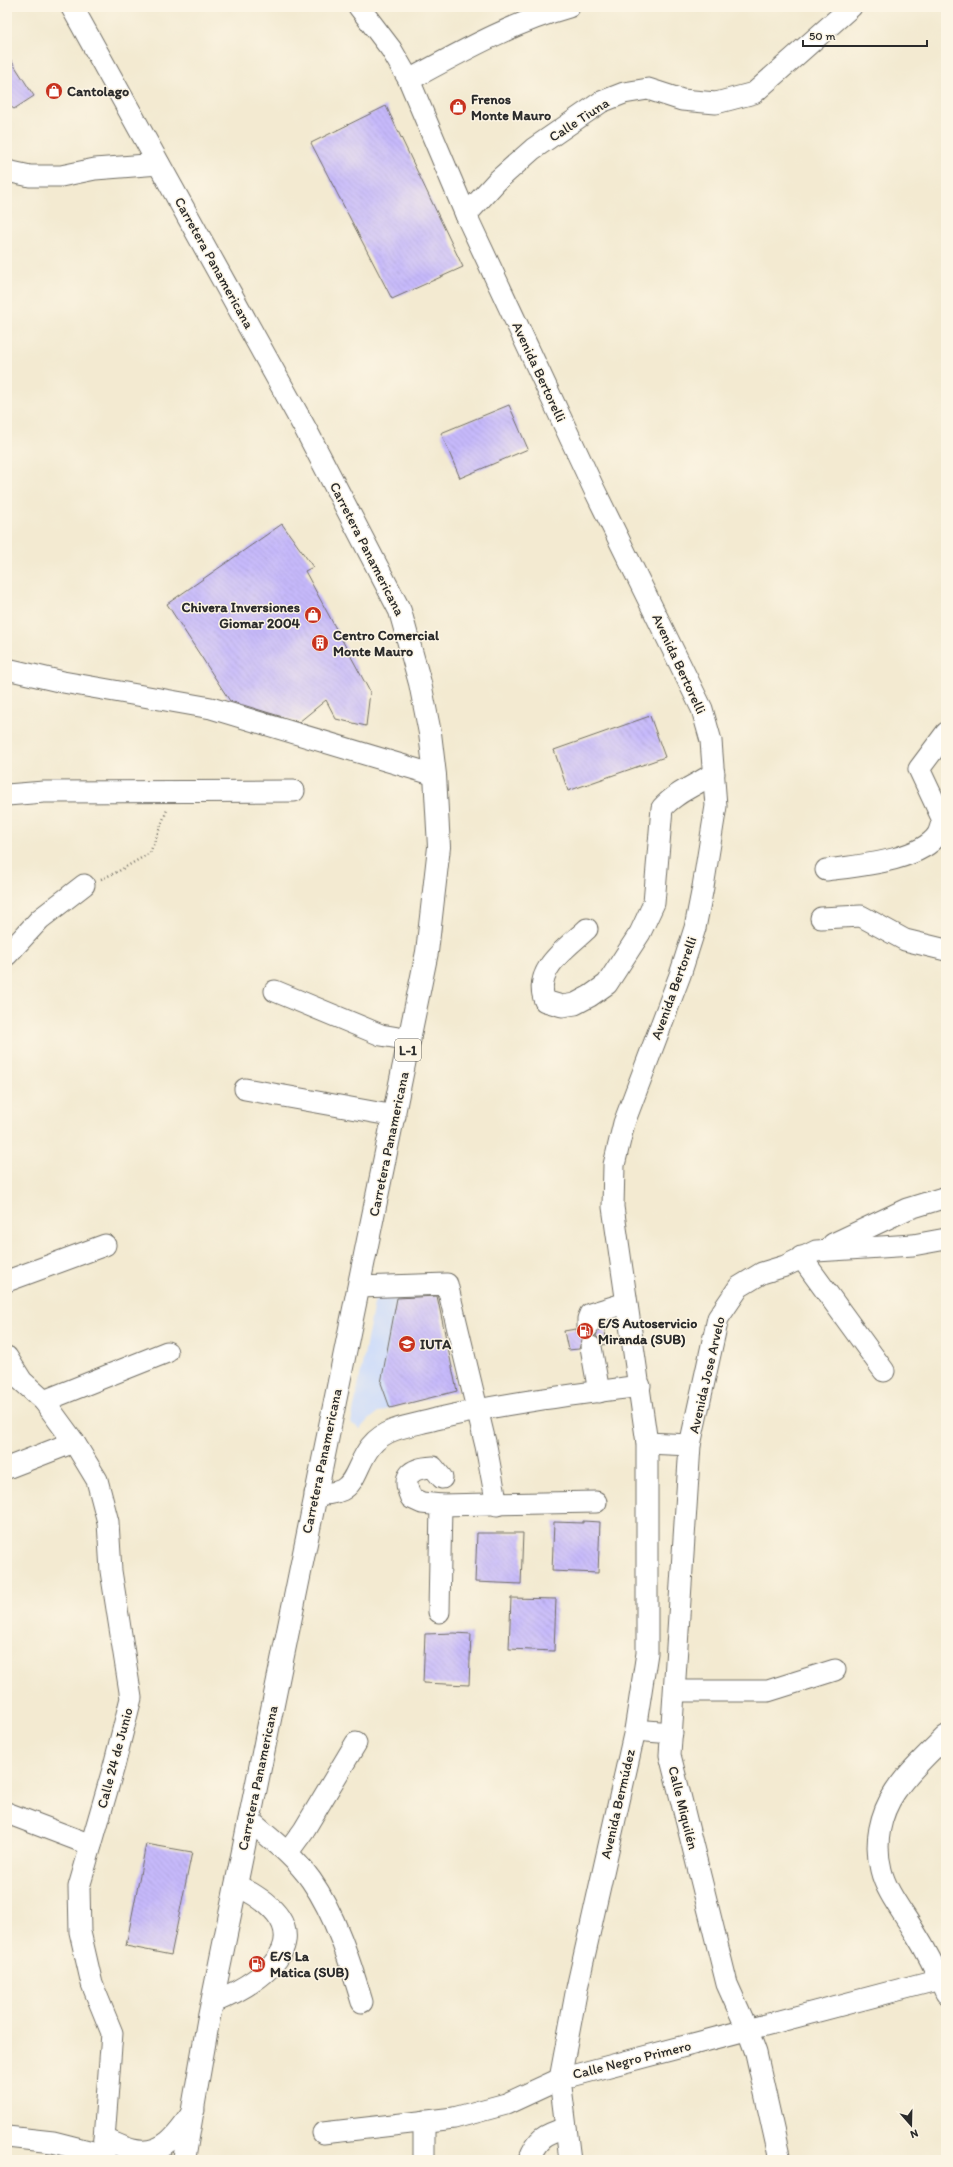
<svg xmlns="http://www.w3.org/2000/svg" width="953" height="2167" viewBox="0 0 953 2167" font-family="Itim,sans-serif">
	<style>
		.built { fill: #ccdbfa }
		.building { fill: url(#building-back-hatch) }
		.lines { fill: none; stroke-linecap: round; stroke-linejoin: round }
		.minor-casing { stroke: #716e65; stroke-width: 23 }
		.major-casing { stroke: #716e65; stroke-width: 24 }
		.path { stroke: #716e65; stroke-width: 2.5; stroke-dasharray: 1 3; stroke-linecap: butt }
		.minor { stroke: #fff; stroke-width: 21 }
		.major { stroke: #fff; stroke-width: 22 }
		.labels { text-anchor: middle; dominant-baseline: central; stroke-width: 3; stroke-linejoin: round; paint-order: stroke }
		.shield { fill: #fcf5e5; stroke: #6a6863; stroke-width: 1 }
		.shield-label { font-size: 13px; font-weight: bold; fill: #2b2b2b }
		.poi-label { font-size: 14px; font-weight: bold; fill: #2b2b2b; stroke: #fcf5e5; text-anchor: start }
		.street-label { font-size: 14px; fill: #2b2b2b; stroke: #fcf5e5 }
	</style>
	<defs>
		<pattern id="building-back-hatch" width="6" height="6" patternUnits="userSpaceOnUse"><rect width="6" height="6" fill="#c6b9fb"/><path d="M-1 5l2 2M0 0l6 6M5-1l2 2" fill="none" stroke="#aa9fd7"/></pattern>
	</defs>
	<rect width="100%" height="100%" fill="#fcf5e5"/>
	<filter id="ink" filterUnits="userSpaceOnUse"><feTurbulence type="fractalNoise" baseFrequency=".025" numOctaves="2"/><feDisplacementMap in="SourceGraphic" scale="8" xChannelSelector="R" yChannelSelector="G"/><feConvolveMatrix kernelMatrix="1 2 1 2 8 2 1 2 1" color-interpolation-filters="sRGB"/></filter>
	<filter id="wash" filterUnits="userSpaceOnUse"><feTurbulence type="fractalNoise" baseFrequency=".012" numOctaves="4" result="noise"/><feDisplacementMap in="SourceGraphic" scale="16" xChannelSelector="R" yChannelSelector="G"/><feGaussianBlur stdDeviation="0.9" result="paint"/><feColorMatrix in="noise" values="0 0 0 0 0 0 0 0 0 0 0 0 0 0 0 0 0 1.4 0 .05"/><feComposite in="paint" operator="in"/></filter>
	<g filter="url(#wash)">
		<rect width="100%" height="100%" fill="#f3ead1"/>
		<path class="built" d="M437,1295L457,1391L390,1408L378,1413L367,1421L360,1429L351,1423L375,1298Z"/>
		<g id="blocks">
			<g class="building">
				<path d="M7,54L34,96L14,109L7,104Z"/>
				<path d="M386,106L463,267L392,299L311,143Z"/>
				<path d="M509,405L528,449L460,478L441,433Z"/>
				<path d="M282,524L313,567L305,571L370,692L366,726L336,719L326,700L299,722L230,701L167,604Z"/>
				<path d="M650,716L665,757L568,791L554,750Z"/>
				<path d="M437,1296L457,1391L390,1408L381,1383L397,1298Z"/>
				<path d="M600,1325H604L607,1344L603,1345L596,1336Z"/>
				<path d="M576,1329L578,1333L583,1338L579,1349L568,1350L564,1331Z"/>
				<path d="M583,1521L600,1522L598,1573L552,1571L554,1522L583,1523Z"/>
				<path d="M477,1533H523L521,1584L475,1582Z"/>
				<path d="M511,1598L556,1599L554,1651L509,1649Z"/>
				<path d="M454,1633L471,1634L469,1685L423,1683L425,1634Z"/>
				<path d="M146,1844L192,1852L171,1955L126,1946Z"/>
			</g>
		</g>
	</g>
	<g filter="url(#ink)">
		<use href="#blocks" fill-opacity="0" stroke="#716e65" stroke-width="1"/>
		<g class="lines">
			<g class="minor-casing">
				<g id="minor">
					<path d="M359,7L391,49L409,80L466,215L594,489L702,709L711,741L716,806L703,887L695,928L680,975L624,1123L614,1165L613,1207L647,1443V1653L635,1730L577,1988L560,2079L570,2160"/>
					<path d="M409,80C461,52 512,23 569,7"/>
					<path d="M7,171L30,176H61L95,169L159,164"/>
					<path d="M466,215L497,181L533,149L601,102L624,93L648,89L682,100L716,103L754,93L851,7"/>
					<path d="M7,669L63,682L211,708L435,775"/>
					<path d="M7,795L44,792L294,791"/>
					<path d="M826,870C855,866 921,861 938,834C940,830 941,824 943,820L919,769L946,733"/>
					<path d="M821,918L861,916L905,940L946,950"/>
					<path d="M587,929C567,948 532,970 545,1001L562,1006L575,1004L590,996L607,984L640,933L654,903L662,808C676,792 697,785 714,773"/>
					<path d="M7,955L40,919L84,885"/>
					<path d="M275,991L381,1035L410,1040"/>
					<path d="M245,1089L395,1116"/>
					<path d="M833,1244L907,1209L946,1197"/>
					<path d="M801,1257L884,1371"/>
					<path d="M7,1281L105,1245"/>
					<path d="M359,1287L447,1284L486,1446L497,1505"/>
					<path d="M588,1327V1319L590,1314L626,1303"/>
					<path d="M591,1347L599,1392"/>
					<path d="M7,1357L22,1381L44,1401L74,1442L97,1480L108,1522L111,1571L131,1698L114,1766L79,1887L80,1932L92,1984L112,2033L104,2139V2160"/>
					<path d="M44,1401L167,1352"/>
					<path d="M647,1443L690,1445"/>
					<path d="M7,1468L74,1442"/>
					<path d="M442,1478L433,1467C410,1468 401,1476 411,1498L422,1503L441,1505L596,1502"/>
					<path d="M315,1494C325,1494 334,1494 342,1490C362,1480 357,1443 394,1430C408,1425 422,1423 436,1419C502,1403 571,1395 640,1386"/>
					<path d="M439,1612L441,1505"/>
					<path d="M675,1691H768L835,1670"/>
					<path d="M635,1730L672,1733"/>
					<path d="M946,1736C928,1754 909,1771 895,1792C880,1814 874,1843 881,1870C886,1892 903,1912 914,1931C926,1950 937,1972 946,1993"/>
					<path d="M7,1813L91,1845"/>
					<path d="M249,1820C271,1839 294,1856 311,1880C335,1914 350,1962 362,2002"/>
					<path d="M288,1852L304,1830L356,1743"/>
					<path d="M212,2003C279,1975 325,1928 236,1885"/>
					<path d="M424,2121V2160"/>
					<path d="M323,2133L454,2118L506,2104L560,2079L940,1979"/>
					<path d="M7,2137L53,2142L104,2155"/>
					<path d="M104,2139C113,2142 123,2148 133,2150C163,2157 179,2132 194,2110"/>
					<path d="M529,2160C537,2138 544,2135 566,2128"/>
					<path d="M780,2160L756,2053L748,2031L727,1984L670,1755L690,1445L718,1318L739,1287L762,1273L785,1266L816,1251L913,1245L946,1239"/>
				</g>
			</g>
			<g class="major-casing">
				<path id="major" d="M72,7L306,430L400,611L420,683L430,733L435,775L439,847L427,952L208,2022L184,2160"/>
			</g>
			<path class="path" d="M101,879L117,872L150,853L167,810"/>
			<use href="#minor" class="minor"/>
			<use href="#major" class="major"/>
		</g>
	</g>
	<defs>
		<g id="shop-disc" transform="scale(0.9)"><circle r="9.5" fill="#c8321e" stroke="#fcf5e5"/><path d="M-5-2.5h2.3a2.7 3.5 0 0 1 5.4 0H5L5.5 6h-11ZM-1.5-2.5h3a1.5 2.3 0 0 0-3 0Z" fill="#fff"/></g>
		<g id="building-disc" transform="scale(0.9)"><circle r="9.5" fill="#c8321e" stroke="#fcf5e5"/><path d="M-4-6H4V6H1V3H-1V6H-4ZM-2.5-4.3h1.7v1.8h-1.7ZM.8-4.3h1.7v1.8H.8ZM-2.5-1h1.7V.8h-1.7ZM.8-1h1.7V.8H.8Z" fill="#fff"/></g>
		<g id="fuel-disc" transform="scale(0.9)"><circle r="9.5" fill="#c8321e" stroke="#fcf5e5"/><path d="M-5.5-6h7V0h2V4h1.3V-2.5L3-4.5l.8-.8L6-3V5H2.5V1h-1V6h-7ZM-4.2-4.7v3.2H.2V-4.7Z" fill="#fff"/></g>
		<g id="university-disc" transform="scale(0.9)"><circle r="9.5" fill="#c8321e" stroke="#fcf5e5"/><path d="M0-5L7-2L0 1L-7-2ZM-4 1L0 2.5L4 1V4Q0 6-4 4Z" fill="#fff"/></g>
	</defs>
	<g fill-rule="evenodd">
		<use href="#shop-disc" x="54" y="91"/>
		<use href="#shop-disc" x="458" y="107"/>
		<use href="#shop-disc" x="313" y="615"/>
		<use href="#building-disc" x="320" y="643"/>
		<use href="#fuel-disc" x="585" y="1331"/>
		<use href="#university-disc" x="407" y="1344"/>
		<use href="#fuel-disc" x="257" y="1964"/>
	</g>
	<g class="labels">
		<rect class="shield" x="395" y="1039" width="26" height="22" rx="3"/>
		<g class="shield-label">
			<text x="408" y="1050">L-1</text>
		</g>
		<g class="poi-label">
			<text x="67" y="91">Cantolago</text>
			<text x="471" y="99">Frenos<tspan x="471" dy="16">Monte Mauro</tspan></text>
			<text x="300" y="607" text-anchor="end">Chivera Inversiones<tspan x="300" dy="16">Giomar 2004</tspan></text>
			<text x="333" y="635">Centro Comercial<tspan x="333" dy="16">Monte Mauro</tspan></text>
			<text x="598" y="1323">E/S Autoservicio<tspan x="598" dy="16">Miranda (SUB)</tspan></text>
			<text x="420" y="1344">IUTA</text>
			<text x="270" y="1956">E/S La<tspan x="270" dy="16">Matica (SUB)</tspan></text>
		</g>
		<g class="street-label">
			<text transform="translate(579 120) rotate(-33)">Calle Tiuna</text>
			<text transform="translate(214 263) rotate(61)">Carretera Panamericana</text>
			<text transform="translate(539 372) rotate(65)">Avenida Bertorelli</text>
			<text transform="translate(367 549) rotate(63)">Carretera Panamericana</text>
			<text transform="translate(679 664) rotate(65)">Avenida Bertorelli</text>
			<text transform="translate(674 988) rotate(-70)">Avenida Bertorelli</text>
			<text transform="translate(389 1144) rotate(-78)">Carretera Panamericana</text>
			<text transform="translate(707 1375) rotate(-77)">Avenida Jose Arvelo</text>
			<text transform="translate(322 1461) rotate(-78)">Carretera Panamericana</text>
			<text transform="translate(115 1758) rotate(-75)">Calle 24 de Junio</text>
			<text transform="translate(258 1778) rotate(-78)">Carretera Panamericana</text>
			<text transform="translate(618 1804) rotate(-77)">Avenida Bermúdez</text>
			<text transform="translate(683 1808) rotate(76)">Calle Miquilén</text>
			<text transform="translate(632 2060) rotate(-14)">Calle Negro Primero</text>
		</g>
	</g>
	<rect width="953" height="2167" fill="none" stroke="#fcf5e5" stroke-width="24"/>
	<g transform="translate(911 2125) rotate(160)" stroke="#fcf5e5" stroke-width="3" paint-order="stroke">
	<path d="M0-3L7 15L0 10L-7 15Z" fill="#2b2b2b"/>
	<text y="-6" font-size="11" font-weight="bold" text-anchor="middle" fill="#2b2b2b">N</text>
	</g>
	<path d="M803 40v6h124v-6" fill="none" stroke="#2b2b2b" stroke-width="2"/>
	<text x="809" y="40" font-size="12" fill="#2b2b2b" stroke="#fcf5e5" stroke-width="3" paint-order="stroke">50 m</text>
</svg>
